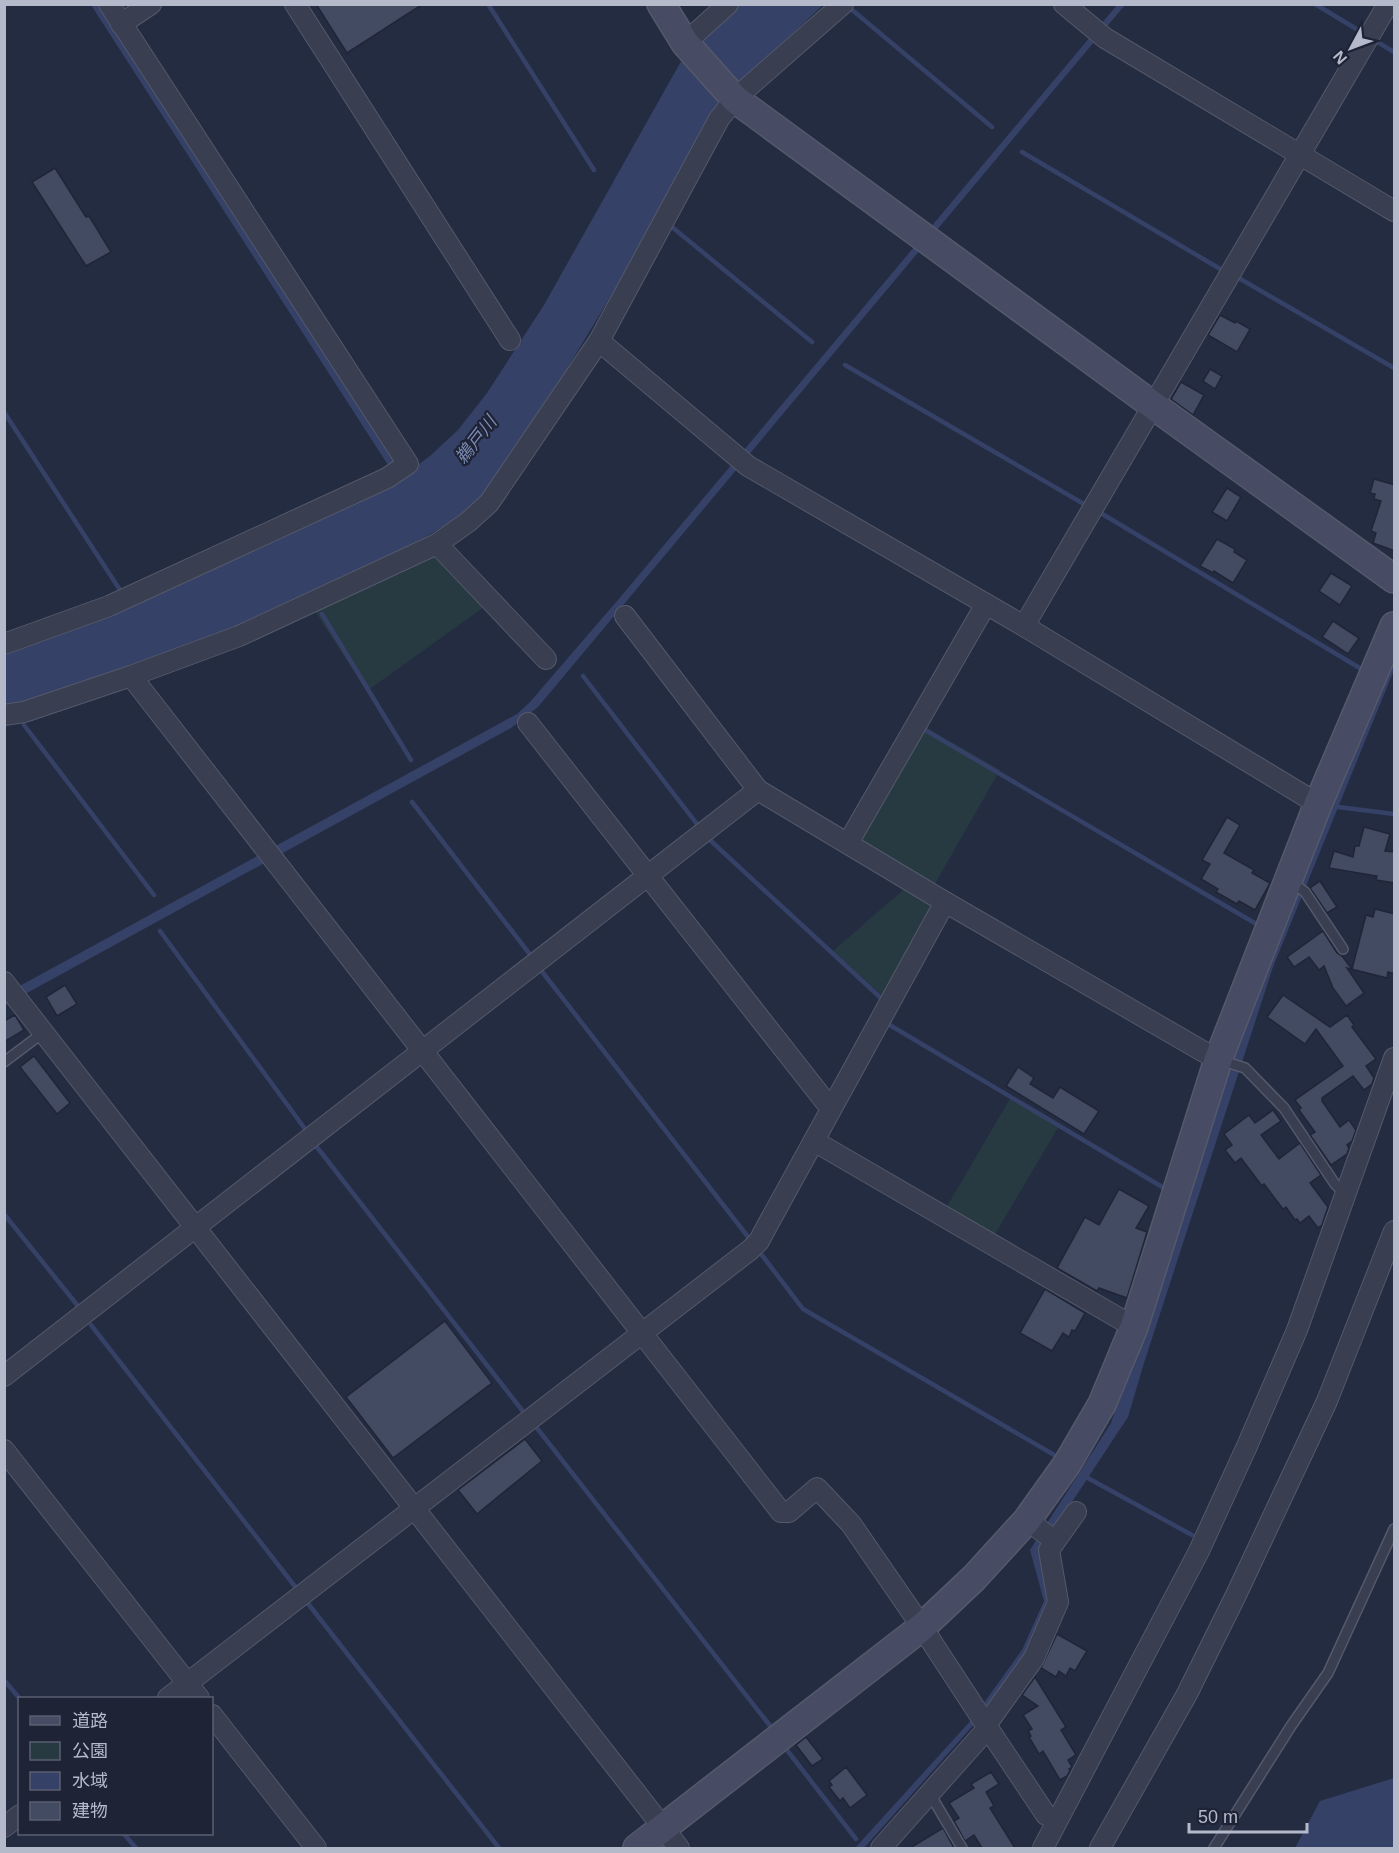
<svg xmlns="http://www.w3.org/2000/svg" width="1399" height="1853" viewBox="0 0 1399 1853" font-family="Arial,'Noto Sans JP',sans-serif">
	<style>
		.green { fill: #273a42 }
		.water { fill: #364167 }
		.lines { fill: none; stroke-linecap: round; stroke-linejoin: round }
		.stream { stroke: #364167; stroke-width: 4.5 }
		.building { fill: #434b63; stroke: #202538; stroke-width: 1.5 }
		.lane-casing { stroke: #54596b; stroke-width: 12 }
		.street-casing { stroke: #54596b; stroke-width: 22 }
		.secondary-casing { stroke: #54596b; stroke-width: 30 }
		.lane { stroke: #393e51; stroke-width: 9 }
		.street { stroke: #393e51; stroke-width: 20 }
		.secondary { stroke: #474c64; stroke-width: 27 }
		.labels { text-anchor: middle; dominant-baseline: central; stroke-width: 4.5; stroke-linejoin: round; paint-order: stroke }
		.water-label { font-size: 18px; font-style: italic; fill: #7c8ab3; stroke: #1e2336 }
	</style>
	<rect width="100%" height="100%" fill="#242c41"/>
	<g class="green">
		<path d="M433,555L484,607L367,691L314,610Z"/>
		<path d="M925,727L1000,770L932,889L857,844Z"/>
		<path d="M909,885L938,904L886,999L833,951Z"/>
		<path d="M1011,1097L1059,1126L991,1241L943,1213Z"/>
	</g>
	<g class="water">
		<path d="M91,5H101L394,461L388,465Z"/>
		<path d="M736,5H823L739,84L565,372L508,458L492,486L475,504L455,519L429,535L389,556L259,617L192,644L5,709V650L398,480L430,456L458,430L487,393L544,305L684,56Z"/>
		<path d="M1117,5H1125L538,707L511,728L5,1005V994L517,714L530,702L623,594Z"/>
		<path d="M1394,651V670L1273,967L1144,1363L1128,1417L1039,1552L1052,1601L1028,1653L977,1721L864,1848H855L973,1718L1022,1650L1044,1601L1030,1550L1111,1423L1257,986Z"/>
		<path d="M1394,1778V1848H1295L1320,1801Z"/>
	</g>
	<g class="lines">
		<g class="stream">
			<path d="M488,4L594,170"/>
			<path d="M1315,4L1363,33"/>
			<path d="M851,9L992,127"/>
			<path d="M1374,40L1394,52"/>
			<path d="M1022,152L1222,270"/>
			<path d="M672,227L812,342"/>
			<path d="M1237,277L1394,368"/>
			<path d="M845,365L1089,507"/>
			<path d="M4,412L120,590"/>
			<path d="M1099,512L1363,670"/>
			<path d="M322,614L411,760"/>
			<path d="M583,676L700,828"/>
			<path d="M24,725L154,895"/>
			<path d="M920,727L1258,925"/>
			<path d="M412,802L532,957"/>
			<path d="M1338,807L1394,814"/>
			<path d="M711,841L883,1000"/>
			<path d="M160,931L308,1133"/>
			<path d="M540,969L752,1242"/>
			<path d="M888,1024L1164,1188"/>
			<path d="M313,1142L525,1414"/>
			<path d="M4,1214L78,1306"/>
			<path d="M758,1250L803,1309L1056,1456"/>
			<path d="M91,1325L297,1589"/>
			<path d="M533,1423L771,1727"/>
			<path d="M1086,1477L1192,1535"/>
			<path d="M306,1601L499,1848"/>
			<path d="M4,1680L20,1699"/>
			<path d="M783,1745L856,1839"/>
			<path d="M124,1834L136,1848"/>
		</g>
	</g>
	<g class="building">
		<path d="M316,4H423L347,53Z"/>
		<path d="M55,168L86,217L89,216L111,252L86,266L32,182Z"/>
		<path d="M1220,315L1235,323L1236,321L1250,329L1237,352L1208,335Z"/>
		<path d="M1210,369L1222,376L1215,389L1203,381Z"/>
		<path d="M1181,382L1204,395L1193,415L1171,399Z"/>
		<path d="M1374,479L1395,485V551L1373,543L1376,533L1371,531L1381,501L1374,499L1375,494L1370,493Z"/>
		<path d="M1227,488L1241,497L1227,521L1212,512Z"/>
		<path d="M1217,539L1235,549L1234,552L1247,560L1233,583L1214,571L1213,573L1200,566Z"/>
		<path d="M1331,573L1352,586L1340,605L1319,591Z"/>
		<path d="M1333,621L1359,638L1348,654L1322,637Z"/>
		<path d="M1227,817L1240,825L1224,853L1254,870L1252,873L1270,883L1255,910L1239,901L1237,904L1216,892L1218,889L1201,879L1210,864L1202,860Z"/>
		<path d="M1364,827L1390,834L1385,851L1395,852V883L1376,880L1377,876L1329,868L1334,851L1353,857L1355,846H1359Z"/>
		<path d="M1320,881L1337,907L1327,913L1310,888Z"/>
		<path d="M1375,909L1395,914V974L1388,972L1387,978L1347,968L1364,993L1346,1006L1333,988L1324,966L1319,970L1309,957L1294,967L1287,957L1323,931L1337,953L1342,956L1352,969L1366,915L1373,917Z"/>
		<path d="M65,985L77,1004L57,1016L46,997Z"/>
		<path d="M1283,995L1330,1027L1347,1015L1354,1025L1352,1027L1376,1059L1366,1066L1374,1078L1372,1084L1364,1090L1353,1076L1322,1098V1101L1340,1127L1349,1120L1356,1130L1352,1141L1347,1145L1349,1148L1347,1154L1331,1165L1310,1135L1315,1132L1299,1110L1301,1108L1295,1100L1343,1066L1316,1029L1305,1044L1267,1017Z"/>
		<path d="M15,1015L24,1030L4,1042V1021Z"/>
		<path d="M34,1056L70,1103L57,1114L20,1067Z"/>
		<path d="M1018,1067L1034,1078L1030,1084L1053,1098L1060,1087L1099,1111L1084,1134L1006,1086Z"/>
		<path d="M1273,1110L1281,1121L1261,1135L1279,1159L1300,1143L1321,1175L1310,1183L1328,1207L1322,1225L1318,1228L1309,1216L1300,1223L1297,1219L1295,1220L1286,1207L1283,1209L1264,1184L1262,1186L1241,1158L1235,1163L1225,1150L1232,1145L1224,1134L1249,1115L1255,1123Z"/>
		<path d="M1119,1189L1149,1206L1136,1228L1147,1232L1127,1298L1099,1288L1097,1291L1057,1268L1085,1217L1099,1225Z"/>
		<path d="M1045,1289L1085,1313L1075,1331L1072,1330L1069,1337L1063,1333L1052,1351L1020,1333Z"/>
		<path d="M445,1321L492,1383L393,1458L346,1397Z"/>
		<path d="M525,1439L542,1461L477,1514L458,1490Z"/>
		<path d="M1057,1634L1087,1651L1075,1671L1070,1668L1066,1676L1059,1671L1056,1677L1041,1668Z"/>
		<path d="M1035,1677L1066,1727L1061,1730L1076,1755L1068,1760L1072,1767L1069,1769L1070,1771L1067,1776L1060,1780L1043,1751L1039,1754L1029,1737L1031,1736L1028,1731L1032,1729L1023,1715L1038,1706L1022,1695Z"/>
		<path d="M806,1737L823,1759L812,1766L796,1745Z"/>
		<path d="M846,1767L867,1795L850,1808L843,1798L840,1801L829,1787L832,1785L829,1781Z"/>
		<path d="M991,1772L999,1784L986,1792L994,1806L990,1808L1015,1848H982L974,1835L965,1841L954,1821L959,1818L949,1803L974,1788L971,1784Z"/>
		<path d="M943,1828L954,1848H910Z"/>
	</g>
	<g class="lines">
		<g class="lane-casing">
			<g id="lane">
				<path d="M1292,882L1305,892L1343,949"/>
				<path d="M1220,1060L1245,1068L1284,1108L1335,1184L1345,1194"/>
				<path d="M4,1062L44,1032"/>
				<path d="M930,1794L962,1848"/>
				<path d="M1214,1848L1291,1726L1328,1673L1394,1529"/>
			</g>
		</g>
		<g class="street-casing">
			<g id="street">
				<path d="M295,4L510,340"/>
				<path d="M1064,4L1105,38L1394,211"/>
				<path d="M121,24L151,4"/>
				<path d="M685,43L728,4"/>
				<path d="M599,341L748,466L1024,626L1318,804"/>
				<path d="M437,544L546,659"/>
				<path d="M625,616L758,790L945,902L1218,1060"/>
				<path d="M1024,626L1388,4"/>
				<path d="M4,644L109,606L387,478L408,464L109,4"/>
				<path d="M131,676L781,1512H789L817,1488L851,1524L922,1627L988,1728L881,1848"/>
				<path d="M4,715L24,712L131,676L239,636L437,544L468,522L489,503L599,341L719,119L735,99L747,88L843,4"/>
				<path d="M528,723L831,1109"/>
				<path d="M848,843L986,604"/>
				<path d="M4,982L679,1848"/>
				<path d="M814,1141L1134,1327"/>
				<path d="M4,1376L758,790"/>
				<path d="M4,1450L199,1698"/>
				<path d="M1027,1520L1055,1541"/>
				<path d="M168,1698L750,1250L759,1241L767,1226L945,902"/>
				<path d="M212,1715L316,1848"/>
				<path d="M986,1725L1034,1658L1058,1602L1049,1550L1076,1512"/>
				<path d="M988,1728L1046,1815"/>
				<path d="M4,1827L20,1815"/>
				<path d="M1043,1848L1199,1551L1247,1446L1297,1330L1394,1058"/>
				<path d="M1100,1848L1187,1694L1236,1595L1327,1401L1394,1231"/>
			</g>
		</g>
		<g class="secondary-casing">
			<g id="secondary">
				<path d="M661,4L685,43L735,99L1154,406L1394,579"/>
				<path d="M637,1848L922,1627L974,1578L1027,1520L1067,1464L1102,1404L1134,1327L1218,1060L1318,804L1394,626"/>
			</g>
		</g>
		<use href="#lane" class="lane"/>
		<use href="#street" class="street"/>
		<use href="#secondary" class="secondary"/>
	</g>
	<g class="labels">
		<g class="water-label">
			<text transform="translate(476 440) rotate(-52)">鵜戸川</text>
		</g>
	</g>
	<rect width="1399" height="1853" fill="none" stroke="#b5bacb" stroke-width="12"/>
	<rect x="18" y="1697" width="195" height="138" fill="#1e2336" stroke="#5a5f72" stroke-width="1.5"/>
	<rect x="30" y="1716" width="30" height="9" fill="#474c64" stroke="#5a5f72" stroke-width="1.5"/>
	<text x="72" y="1727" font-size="18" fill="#b5bacb">道路</text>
	<rect x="30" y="1742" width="30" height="18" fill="#273a42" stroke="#5a5f72" stroke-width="1.5"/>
	<text x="72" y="1757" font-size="18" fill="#b5bacb">公園</text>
	<rect x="30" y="1772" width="30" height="18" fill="#364167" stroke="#5a5f72" stroke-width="1.5"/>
	<text x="72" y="1787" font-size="18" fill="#b5bacb">水域</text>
	<rect x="30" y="1802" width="30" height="18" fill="#434b63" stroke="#5a5f72" stroke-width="1.5"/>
	<text x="72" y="1817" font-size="18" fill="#b5bacb">建物</text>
	<g transform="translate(1351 48) rotate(229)" stroke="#1e2336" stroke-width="4.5" paint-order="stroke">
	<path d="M0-4.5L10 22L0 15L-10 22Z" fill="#b5bacb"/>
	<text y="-9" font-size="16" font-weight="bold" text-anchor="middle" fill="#b5bacb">N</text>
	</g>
	<path d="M1189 1823v9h118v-9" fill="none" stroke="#b5bacb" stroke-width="3"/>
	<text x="1198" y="1823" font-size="18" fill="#b5bacb" stroke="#1e2336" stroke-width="4.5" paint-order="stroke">50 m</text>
</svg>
